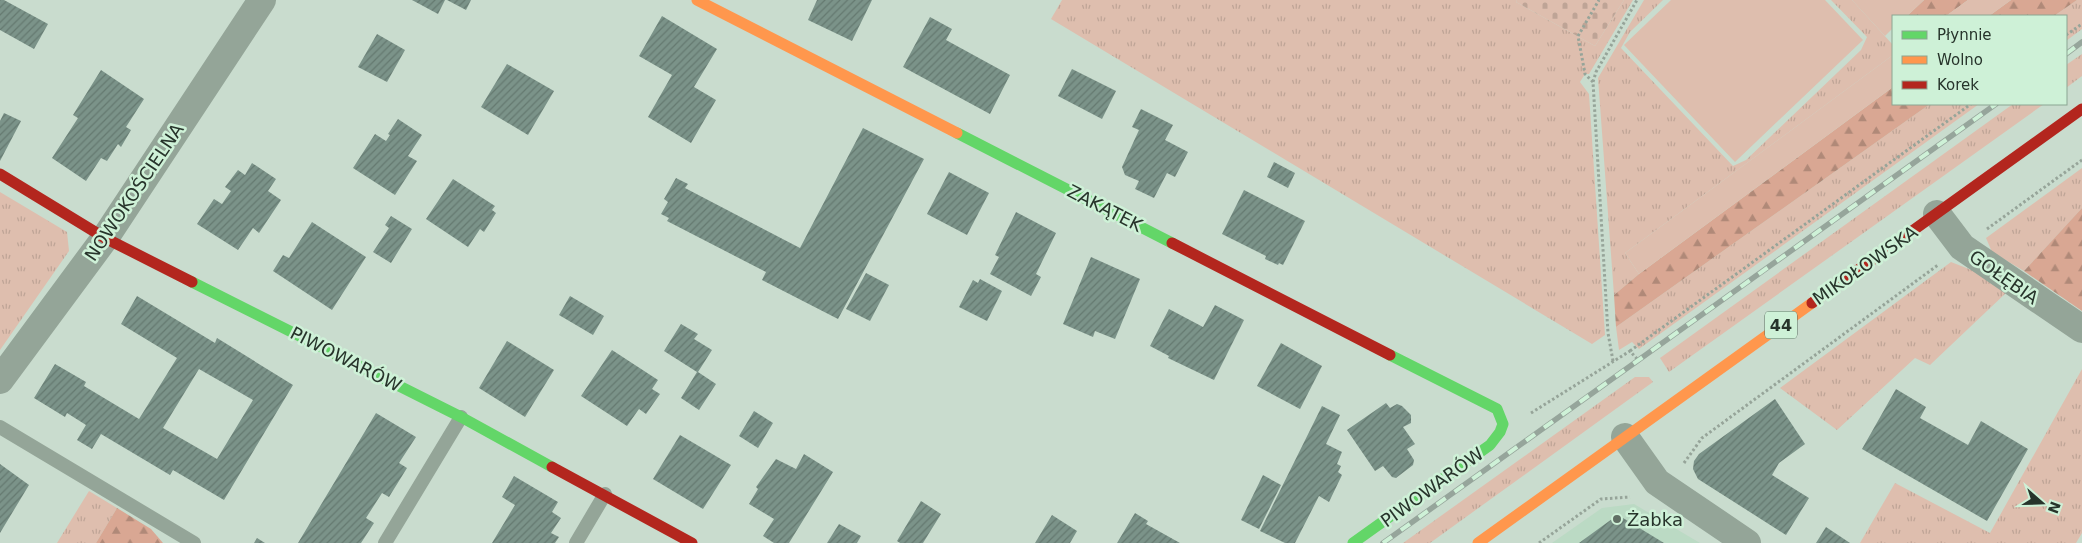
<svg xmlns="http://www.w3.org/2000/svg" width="2082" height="543" viewBox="0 0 2082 543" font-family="'DejaVu Sans',sans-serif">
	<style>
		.built { fill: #bbdac4 }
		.grass { fill: url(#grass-tufts) }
		.forest { fill: url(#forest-firs) }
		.cemetery { fill: url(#cemetery-stones) }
		.pitch { fill: #debeae }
		.building { fill: url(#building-hatch); fill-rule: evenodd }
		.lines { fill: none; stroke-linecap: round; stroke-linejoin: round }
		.path { stroke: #96a499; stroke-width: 3; stroke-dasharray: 2.5 2.5; stroke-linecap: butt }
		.lane { stroke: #94a598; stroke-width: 14 }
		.street { stroke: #94a598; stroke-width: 28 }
		.fast { stroke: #63d668; stroke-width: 11 }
		.slow { stroke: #ff974d; stroke-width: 11 }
		.jam { stroke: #b3261e; stroke-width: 11 }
		.rail-casing { stroke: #96a59b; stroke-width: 5.5 }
		.rail { stroke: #cef1d7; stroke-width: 4; stroke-dasharray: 11; stroke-linecap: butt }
		.poi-dot { fill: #606f64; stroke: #cef1d7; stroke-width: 2 }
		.labels { text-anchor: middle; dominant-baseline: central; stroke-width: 5; stroke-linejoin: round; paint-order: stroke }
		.shield { fill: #cef1d7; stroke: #596d5f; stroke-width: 1 }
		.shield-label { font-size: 16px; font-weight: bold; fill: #27342b }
		.street-label { font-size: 18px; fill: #27342b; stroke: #cef1d7 }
		.poi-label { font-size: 18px; fill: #27342b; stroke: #cef1d7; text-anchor: start }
	</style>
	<defs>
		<pattern id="grass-tufts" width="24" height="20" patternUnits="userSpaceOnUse" patternTransform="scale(1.25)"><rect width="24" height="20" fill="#debeae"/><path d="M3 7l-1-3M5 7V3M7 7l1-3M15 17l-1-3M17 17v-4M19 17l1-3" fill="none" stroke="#bea496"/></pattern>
		<pattern id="forest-firs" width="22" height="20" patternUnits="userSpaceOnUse" patternTransform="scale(1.25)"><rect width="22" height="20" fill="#d9a793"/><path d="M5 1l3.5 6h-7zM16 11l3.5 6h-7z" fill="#b08978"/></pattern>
		<pattern id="cemetery-stones" width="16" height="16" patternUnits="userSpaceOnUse" patternTransform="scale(1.25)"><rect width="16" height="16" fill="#debeae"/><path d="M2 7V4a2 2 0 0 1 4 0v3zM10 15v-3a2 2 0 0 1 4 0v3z" fill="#bea496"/></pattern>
		<pattern id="building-hatch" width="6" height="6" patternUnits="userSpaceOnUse" patternTransform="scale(1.25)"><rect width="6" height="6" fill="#7b9389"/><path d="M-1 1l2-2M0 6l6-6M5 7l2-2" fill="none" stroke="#657970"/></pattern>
	</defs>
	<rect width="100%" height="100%" fill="#c9dcce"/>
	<path class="built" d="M1634,504L1700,543H1552L1602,508Z"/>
	<g class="grass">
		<path d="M1062,0H1517L1516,2L1595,46L1624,0H1633L1589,74H1585L1580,82L1589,94L1605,335L1592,344L1051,19Z"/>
		<path d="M1644,0H1663L1630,32L1621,48L1733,166L1746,160L1861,50L1867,37L1831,0H1852L1893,45V55L1625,253L1639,274L1614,295L1598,78Z"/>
		<path d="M2077,0H2082V29L2066,41V16H2054Z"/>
		<path d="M2082,54V76L2066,88V65Z"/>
		<path d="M1930,104H1979L1639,349L1632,342L1619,350L1616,327Z"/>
		<path d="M2013,104H2044L1669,372L1660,358Z"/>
		<path d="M2082,168V208L2024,271L1992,252L1986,238Z"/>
		<path d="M0,192L67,232L69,251L0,350Z"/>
		<path d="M1951,262L1987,276L2007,292L1930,365L1915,358L1837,430L1780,388Z"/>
		<path d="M2082,369V533L2076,543H1860L1895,483L1990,533Z"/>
		<path d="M1635,377H1649L1653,382L1430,543H1403Z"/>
		<path d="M89,491L117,508L96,543H57Z"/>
	</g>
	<g class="forest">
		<path d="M1924,0H1968L1946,16H1907Z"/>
		<path d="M2011,0H2077L2054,16H1989Z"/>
		<path d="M1893,87V104H1930L1616,327L1614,295L1639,274Z"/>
		<path d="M2082,208V311L2024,271Z"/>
		<path d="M117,508L151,529L163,543H96Z"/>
	</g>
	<path class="cemetery" d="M1517,0H1624L1595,46L1516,2Z"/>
	<g class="pitch">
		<path d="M1671,0H1825L1863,40L1735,162L1624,45Z"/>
		<path d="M1852,0H1924L1907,16H1893V28L1885,36Z"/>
		<path d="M1968,0H2011L1989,16H1946Z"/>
		<path d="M1893,55V87L1639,274L1625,253Z"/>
	</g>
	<g class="building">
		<path d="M0,0H4L48,24L34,49L0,30Z"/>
		<path d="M412,0H445L438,14Z"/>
		<path d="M447,0H471L466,10Z"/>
		<path d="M817,0H872L852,41L808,20Z"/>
		<path d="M662,16L717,49L694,87L716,100L691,143L648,117L672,75L639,56Z"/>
		<path d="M930,17L952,29L946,40L1010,75L990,114L903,67Z"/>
		<path d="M377,34L405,50L387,82L358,67Z"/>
		<path d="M507,64L554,91L528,135L481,107Z"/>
		<path d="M1072,69L1116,91L1102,119L1058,96Z"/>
		<path d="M101,70L144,99L126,127L131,130L121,147L118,144L107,161L101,158L86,181L52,158L78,118L73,115Z"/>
		<path d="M1141,109L1173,125L1165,140L1188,152L1175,177L1167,173L1154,198L1135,189L1139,181L1125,175L1122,167L1139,130L1132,127Z"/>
		<path d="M4,113L21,121L0,161V121Z"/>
		<path d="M398,119L422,135L408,156L417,161L395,195L353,168L375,134L386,141L390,135L388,134Z"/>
		<path d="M863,128L924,159L838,319L762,280L766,272L667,221L669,218L661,214L668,202L664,199L676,178L688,184L685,188L800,248Z"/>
		<path d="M1274,162L1295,173L1288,188L1267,177Z"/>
		<path d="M252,163L276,179L268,191L281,200L259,233L253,228L238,250L197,224L214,199L222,204L231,191L225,187L238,170L245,175Z"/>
		<path d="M949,172L989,193L967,235L927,214Z"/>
		<path d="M453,179L495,206L492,210L496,213L484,232L480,229L468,247L426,219Z"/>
		<path d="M1244,190L1305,221L1283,265L1279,263L1278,265L1265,259L1266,256L1222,234Z"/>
		<path d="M1016,212L1056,233L1036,274L1041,277L1031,296L990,274L999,257L995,255Z"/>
		<path d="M391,216L412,229L391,263L373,252L389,228L385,225Z"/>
		<path d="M312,222L366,257L332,310L273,271L283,255L289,258Z"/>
		<path d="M1091,257L1140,279L1115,339L1095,331L1093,337L1063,324Z"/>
		<path d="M866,273L889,285L870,321L846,309Z"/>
		<path d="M980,279L1002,291L987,321L959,307L973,280L978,283Z"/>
		<path d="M137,296L215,343L217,338L293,385L224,500L173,470L170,475L101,434L92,449L77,440L86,425L67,413L65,417L34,398L55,364L86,382L84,386L139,419L177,358L121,324ZM199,369L253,400L217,459L163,428Z"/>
		<path d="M570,296L604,316L593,335L559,315Z"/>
		<path d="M1215,305L1244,320L1214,380L1168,358L1169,356L1150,346L1169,309L1203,327Z"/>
		<path d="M681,324L698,334L694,339L712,350L698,372L716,384L699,410L681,398L697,372L664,351Z"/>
		<path d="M507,341L554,370L525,417L479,388Z"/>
		<path d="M1281,343L1322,366L1300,409L1257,386Z"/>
		<path d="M612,350L658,380L652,389L660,394L646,414L639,409L627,426L581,396Z"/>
		<path d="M1896,389L1926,407L1920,418L1968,445L1981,421L2028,449L1987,521L1862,449Z"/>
		<path d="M1775,399L1805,444L1779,463L1772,475L1809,498L1786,535L1698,479L1693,469L1694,461L1699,454Z"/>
		<path d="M1386,403L1390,408L1397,404L1402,406L1411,415V423L1403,427L1415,444L1407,449L1414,460L1413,465L1396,478L1392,477L1383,466L1375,471L1347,430Z"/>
		<path d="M1322,406L1340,415L1326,444L1342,452L1337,464L1341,466L1338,472L1342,475L1329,502L1319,496L1295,543H1285L1260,531Z"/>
		<path d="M754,411L773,423L758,448L739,436Z"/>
		<path d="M376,413L416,437L399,463L407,468L389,497L382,493L366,518L374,523L361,543H298Z"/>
		<path d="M680,435L731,465L703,509L653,479Z"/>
		<path d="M804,454L833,472L789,543H774L763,536L774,519L749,504L758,489L756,487L776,459L796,469Z"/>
		<path d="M0,464L29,485L0,533Z"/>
		<path d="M1263,475L1281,485L1259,529L1241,520Z"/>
		<path d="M514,476L558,502L552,512L561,518L551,533L559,537L555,543H492L515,505L502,497Z"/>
		<path d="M921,501L941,514L923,543H900L897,541Z"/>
		<path d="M1135,513L1148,521L1146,524L1180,543H1117Z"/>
		<path d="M1052,515L1077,531L1070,543H1035Z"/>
		<path d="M1623,518L1664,543H1579L1612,519Z"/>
		<path d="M839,524L861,536L857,543H827Z"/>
		<path d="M1826,527L1850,543H1816Z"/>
		<path d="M257,538L265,543H254Z"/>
	</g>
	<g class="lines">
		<g class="path">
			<path d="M2066,35L2082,24"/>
			<path d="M1593,82L1585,74L1578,36L1599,0"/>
			<path d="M1987,229L2082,160"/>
			<path d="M1630,351L1971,104"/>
			<path d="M1613,361L1608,333L1593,82L1596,72L1637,0"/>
			<path d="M1531,413L1630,351L1638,360"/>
			<path d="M1684,463L1702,438L1938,265"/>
			<path d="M1539,543L1601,499L1630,497"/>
		</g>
		<g class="lane">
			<path d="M0,427L194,543"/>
			<path d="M385,543L461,417"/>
			<path d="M576,543L605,494"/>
		</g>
		<g class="street">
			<path d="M1937,214L1962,247L2082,329"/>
			<path d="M0,380L105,238L262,0"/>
			<path d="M1625,437L1657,482L1747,543"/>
		</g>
		<g class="fast">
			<path d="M957,133L1172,243"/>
			<path d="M192,282L461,417L552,467"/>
			<path d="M1353,543L1490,445L1500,432L1503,424L1497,409L1390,355"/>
		</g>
		<g class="slow">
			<path d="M697,0L957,133"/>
			<path d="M1478,543L1812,303"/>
		</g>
		<g class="jam">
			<path d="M0,174L105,238L192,282"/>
			<path d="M1172,243L1390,355"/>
			<path d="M1812,303L2082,109"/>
			<path d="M552,467L692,543"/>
		</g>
		<g class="rail-casing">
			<g id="rail">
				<path d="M2066,54L2082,42"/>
				<path d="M1383,543L1996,104"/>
			</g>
		</g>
		<use href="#rail" class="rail"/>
	</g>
	<circle class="poi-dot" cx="1617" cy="519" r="5"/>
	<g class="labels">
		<rect class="shield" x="1765" y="311.5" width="32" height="27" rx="4"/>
		<g class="shield-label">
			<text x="1781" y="325">44</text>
		</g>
		<g class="street-label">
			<text transform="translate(134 192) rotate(-56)">NOWOKOŚCIELNA</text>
			<text transform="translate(1105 208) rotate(27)">ZAKĄTEK</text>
			<text transform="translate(1865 265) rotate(-35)">MIKOŁOWSKA</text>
			<text transform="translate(2004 277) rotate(35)">GOŁĘBIA</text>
			<text transform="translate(346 359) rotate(27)">PIWOWARÓW</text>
			<text transform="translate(1432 487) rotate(-36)">PIWOWARÓW</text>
		</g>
		<g class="poi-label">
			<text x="1627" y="519">Żabka</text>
		</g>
	</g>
	<rect x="1892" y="15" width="175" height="90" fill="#cef1d7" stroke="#8ba592"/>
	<rect x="1902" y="31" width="25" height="8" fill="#63d668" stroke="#8ba592"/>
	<text x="1937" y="40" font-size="15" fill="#27342b">Płynnie</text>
	<rect x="1902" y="56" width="25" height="8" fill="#ff974d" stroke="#8ba592"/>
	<text x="1937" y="65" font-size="15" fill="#27342b">Wolno</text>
	<rect x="1902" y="81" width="25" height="8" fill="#b3261e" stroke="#8ba592"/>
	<text x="1937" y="90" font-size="15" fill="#27342b">Korek</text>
	<g transform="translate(2042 503) rotate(110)" stroke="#cef1d7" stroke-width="4" paint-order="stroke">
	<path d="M0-4L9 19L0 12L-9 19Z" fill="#27342b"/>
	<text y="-8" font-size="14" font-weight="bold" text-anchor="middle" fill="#27342b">N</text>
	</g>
</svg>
